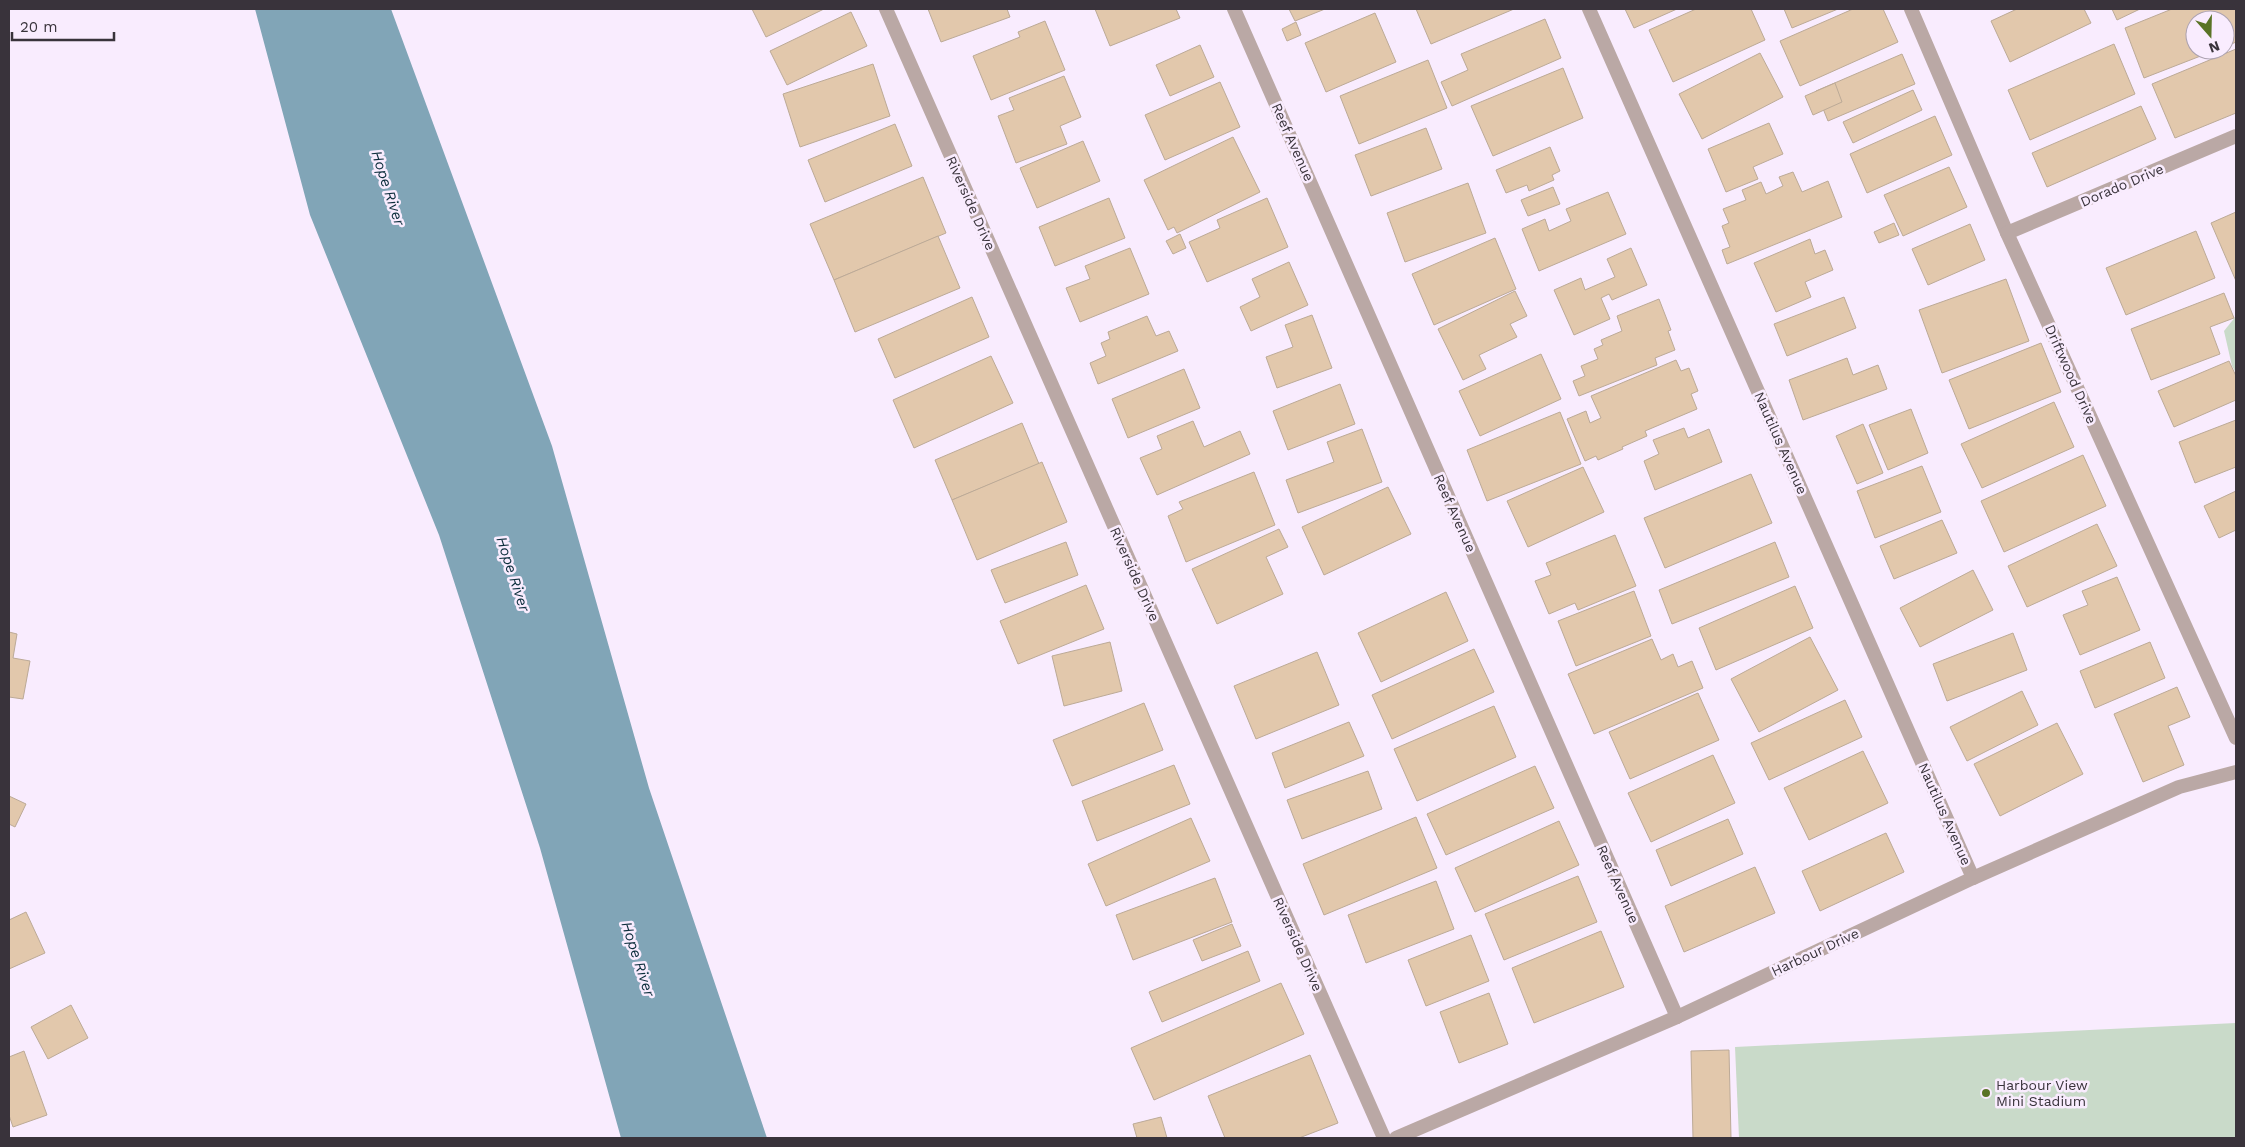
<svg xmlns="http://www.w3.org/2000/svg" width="2245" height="1147" viewBox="0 0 2245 1147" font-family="'Work Sans',sans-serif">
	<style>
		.green { fill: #c9dac9 }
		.water { fill: #81a5b7 }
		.building { fill: #e2c8ac; stroke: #bcaa97 }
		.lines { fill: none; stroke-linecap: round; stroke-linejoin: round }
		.minor { stroke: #baa8a5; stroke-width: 14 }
		.poi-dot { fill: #5a7326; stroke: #f9ecfe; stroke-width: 2 }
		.labels { text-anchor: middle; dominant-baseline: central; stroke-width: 5; stroke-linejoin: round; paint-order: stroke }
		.street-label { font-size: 14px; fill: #39333b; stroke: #f9ecfe }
		.poi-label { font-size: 14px; fill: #39333b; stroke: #f9ecfe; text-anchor: start }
		.water-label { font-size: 15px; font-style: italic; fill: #0c2e3c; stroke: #f9ecfe }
	</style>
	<rect width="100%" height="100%" fill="#f9ecfe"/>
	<g class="green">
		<path d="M2236,316V373L2232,366L2224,331Z"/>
		<path d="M2236,1023V1138H1739L1735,1047Z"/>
	</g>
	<path class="water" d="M255,9H391L552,446L649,788L767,1138H621L540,848L439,535L310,215Z"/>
	<g class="building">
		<path d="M752,9H824L766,37Z"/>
		<path d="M928,9H1007L1010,17L941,42Z"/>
		<path d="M1095,9H1176L1180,18L1110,46Z"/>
		<path d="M1289,9H1325L1295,21Z"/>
		<path d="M1416,9H1514L1431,44Z"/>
		<path d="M1625,9H1677L1634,28Z"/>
		<path d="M1696,9H1751L1765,40L1673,82L1649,30Z"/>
		<path d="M1784,9H1838L1792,28Z"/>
		<path d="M1853,9H1883L1898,42L1800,86L1780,41Z"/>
		<path d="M2017,9H2084L2091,23L2010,62L1991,21Z"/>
		<path d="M2112,9H2140L2117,20Z"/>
		<path d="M2172,9H2236V42L2225,47V20H2195V50H2216L2144,78L2125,28Z"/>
		<path d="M851,12L867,46L787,85L770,51Z"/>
		<path d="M1375,13L1396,62L1326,92L1305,43Z"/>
		<path d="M1545,19L1561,58L1452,106L1441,82L1468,70L1461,54Z"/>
		<path d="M1045,21L1065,70L991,100L973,56L1020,37L1018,32Z"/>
		<path d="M1296,22L1301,35L1287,41L1282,29Z"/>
		<path d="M2114,44L2135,94L2030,140L2008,90Z"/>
		<path d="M1200,45L1214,77L1170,96L1156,65Z"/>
		<path d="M2236,49V113L2175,138L2152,84Z"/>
		<path d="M1760,53L1783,97L1702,139L1679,94Z"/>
		<path d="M1902,54L1915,84L1828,121L1816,91Z"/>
		<path d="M1428,60L1447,108L1359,144L1340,96Z"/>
		<path d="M873,64L890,116L800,147L783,94Z"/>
		<path d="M1563,68L1583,118L1493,156L1471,106Z"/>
		<path d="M1064,76L1081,117L1060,126L1067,144L1016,163L998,116L1014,110L1009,98Z"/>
		<path d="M1220,82L1240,127L1165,160L1145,115Z"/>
		<path d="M1835,83L1842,102L1813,115L1805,96Z"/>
		<path d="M1913,90L1922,110L1853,143L1843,122Z"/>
		<path d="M2141,106L2156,139L2047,187L2032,153Z"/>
		<path d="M1935,116L1952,155L1867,193L1850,154Z"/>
		<path d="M1769,123L1783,154L1753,167L1758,179L1726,192L1708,149Z"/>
		<path d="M895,124L912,166L825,202L808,160Z"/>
		<path d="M1426,128L1442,169L1371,196L1355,155Z"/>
		<path d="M1233,137L1260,192L1177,233L1174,227L1168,230L1144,180Z"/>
		<path d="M1083,141L1100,181L1037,208L1020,168Z"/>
		<path d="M1550,147L1560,171L1552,175L1554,180L1529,191L1527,185L1506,193L1496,170Z"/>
		<path d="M1949,167L1967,207L1903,236L1884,195Z"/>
		<path d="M1793,172L1802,192L1828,181L1842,217L1727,264L1722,250L1730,247L1722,226L1729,223L1723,209L1746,200L1742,190L1761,182L1766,194L1783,186L1779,177Z"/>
		<path d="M923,177L946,233L834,280L810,224Z"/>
		<path d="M1468,183L1486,233L1405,262L1387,213Z"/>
		<path d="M1553,187L1560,204L1528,216L1521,200Z"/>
		<path d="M1608,192L1626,234L1539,271L1522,229L1545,219L1549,231L1571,221L1566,209Z"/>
		<path d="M1109,198L1125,238L1055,266L1039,227Z"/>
		<path d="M1267,198L1288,247L1207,282L1189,242L1220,228L1217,220Z"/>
		<path d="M2236,212V281L2211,223Z"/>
		<path d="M1894,223L1899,235L1879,243L1874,232Z"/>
		<path d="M1970,224L1985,260L1928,285L1912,249Z"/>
		<path d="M2196,231L2215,278L2126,315L2106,268Z"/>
		<path d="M1180,234L1186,248L1173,254L1166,241Z"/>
		<path d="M938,236L960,288L855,332L834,280Z"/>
		<path d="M1495,238L1516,289L1434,325L1412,274Z"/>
		<path d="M1810,239L1815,254L1825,250L1833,270L1805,282L1811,297L1776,312L1754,263Z"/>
		<path d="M1130,248L1149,294L1080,322L1066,288L1090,279L1085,266Z"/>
		<path d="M1631,248L1647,285L1612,300L1609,294L1601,298L1610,319L1574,335L1554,290L1581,278L1585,290L1615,277L1607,259Z"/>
		<path d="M1289,262L1308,305L1251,331L1240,307L1260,297L1252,279Z"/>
		<path d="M2006,279L2029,341L1942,373L1919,310Z"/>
		<path d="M1515,291L1527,316L1510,324L1517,337L1479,355L1486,369L1463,380L1438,329Z"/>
		<path d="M2224,293L2234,318L2210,327L2220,354L2151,380L2131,329Z"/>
		<path d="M972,297L989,337L895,378L878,339Z"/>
		<path d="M1844,297L1856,328L1787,356L1774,324Z"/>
		<path d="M1659,299L1671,330L1668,331L1675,350L1655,358L1657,365L1579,396L1573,381L1585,376L1581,366L1598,359L1594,349L1603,345L1601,340L1622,331L1617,316Z"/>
		<path d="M1312,315L1332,368L1277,388L1266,357L1293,347L1285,325Z"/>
		<path d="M1147,316L1156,336L1169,331L1178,351L1098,384L1090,363L1106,356L1101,343L1110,339L1108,332Z"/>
		<path d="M2041,343L2061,392L1969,429L1949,380Z"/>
		<path d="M1541,354L1561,399L1480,436L1459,391Z"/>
		<path d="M991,356L1013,403L914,448L893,400Z"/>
		<path d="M1847,358L1853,375L1878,365L1887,389L1803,420L1789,380Z"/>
		<path d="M1676,360L1681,371L1689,368L1698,391L1691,394L1697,409L1645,431L1647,436L1622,447L1623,449L1598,460L1596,456L1585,461L1567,419L1586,411L1590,423L1601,418L1591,396Z"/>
		<path d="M2229,361L2236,376V400L2174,427L2158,391Z"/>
		<path d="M1184,369L1200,408L1128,438L1112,399Z"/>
		<path d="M1340,384L1355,424L1288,450L1273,411Z"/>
		<path d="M2054,402L2074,447L1982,488L1961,444Z"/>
		<path d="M1911,409L1928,453L1888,470L1869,425Z"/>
		<path d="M1560,412L1581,464L1487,501L1467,450Z"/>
		<path d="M2236,420V467L2195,483L2179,442Z"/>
		<path d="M1193,421L1204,447L1240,431L1250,454L1157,495L1140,458L1162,449L1157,436Z"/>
		<path d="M1022,423L1039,464L952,500L935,460Z"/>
		<path d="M1863,424L1883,473L1857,484L1836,436Z"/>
		<path d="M1684,428L1688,438L1709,429L1722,462L1655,490L1644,461L1659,454L1653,440Z"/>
		<path d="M1362,429L1382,482L1298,513L1286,480L1334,462L1327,442Z"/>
		<path d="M2083,455L2106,506L2004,552L1981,501Z"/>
		<path d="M1042,462L1067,522L977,560L952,500Z"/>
		<path d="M1922,466L1941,512L1875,538L1857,491Z"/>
		<path d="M1583,467L1604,512L1528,547L1507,501Z"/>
		<path d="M1254,472L1275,525L1186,562L1168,516L1183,509L1179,502Z"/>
		<path d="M1751,474L1772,523L1665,568L1644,518Z"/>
		<path d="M1388,487L1411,534L1324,575L1302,527Z"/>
		<path d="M2236,491V530L2219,538L2204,506Z"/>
		<path d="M1942,520L1957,553L1894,579L1880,546Z"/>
		<path d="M2097,524L2117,566L2027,607L2008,566Z"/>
		<path d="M1279,529L1288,547L1266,557L1283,594L1217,624L1192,569Z"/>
		<path d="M1615,535L1636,586L1578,610L1575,603L1549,614L1535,581L1551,575L1546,563Z"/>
		<path d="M1066,542L1078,575L1005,603L991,570Z"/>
		<path d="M1775,542L1789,577L1672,624L1659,590Z"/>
		<path d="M1973,570L1993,610L1920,647L1900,608Z"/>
		<path d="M2117,577L2140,630L2080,655L2063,615L2088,605L2082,591Z"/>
		<path d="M1086,585L1104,629L1018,664L1000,621Z"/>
		<path d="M1795,586L1813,628L1716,670L1699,628Z"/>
		<path d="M1634,591L1651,636L1576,666L1558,621Z"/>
		<path d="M1446,592L1468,641L1381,682L1358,633Z"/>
		<path d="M9,632L17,634L13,658L30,661L23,699L9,697Z"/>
		<path d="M2013,633L2027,670L1947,701L1933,664Z"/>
		<path d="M1810,637L1838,690L1759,732L1731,679Z"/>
		<path d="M1652,639L1661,660L1673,654L1678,667L1692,661L1703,688L1594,734L1568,674Z"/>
		<path d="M1110,642L1122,691L1064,706L1052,656Z"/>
		<path d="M2150,642L2165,678L2095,708L2080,671Z"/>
		<path d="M1474,649L1494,692L1392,739L1372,695Z"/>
		<path d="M1317,652L1339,705L1256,739L1234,686Z"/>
		<path d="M2177,687L2190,717L2168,726L2184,765L2143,782L2114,714Z"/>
		<path d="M2022,691L2038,725L1967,761L1950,727Z"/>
		<path d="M1698,693L1719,740L1630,779L1609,732Z"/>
		<path d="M1845,700L1862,737L1769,780L1751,743Z"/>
		<path d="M1144,703L1163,750L1072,786L1053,740Z"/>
		<path d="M1494,706L1516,757L1417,801L1394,749Z"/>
		<path d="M1349,722L1364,756L1285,788L1272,753Z"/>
		<path d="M2057,723L2083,774L2000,816L1974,764Z"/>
		<path d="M1863,751L1888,803L1809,840L1784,788Z"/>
		<path d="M1713,755L1735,803L1651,842L1628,793Z"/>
		<path d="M1174,765L1190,804L1097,841L1082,801Z"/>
		<path d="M1535,766L1554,808L1446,855L1427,814Z"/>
		<path d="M1368,771L1382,809L1302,839L1287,800Z"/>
		<path d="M9,796L26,804L15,827L9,824Z"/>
		<path d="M1416,817L1437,868L1324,915L1303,864Z"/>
		<path d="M1191,818L1210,861L1106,906L1088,864Z"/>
		<path d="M1728,819L1743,854L1671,886L1656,850Z"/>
		<path d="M1559,821L1579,865L1475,912L1455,868Z"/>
		<path d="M1886,833L1904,872L1820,911L1802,871Z"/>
		<path d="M1755,867L1775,913L1684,952L1665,906Z"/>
		<path d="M1578,876L1597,922L1504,960L1485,914Z"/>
		<path d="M1215,878L1232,922L1133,960L1116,915Z"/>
		<path d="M1436,881L1454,929L1366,963L1348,915Z"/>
		<path d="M26,912L45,953L9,969V920Z"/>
		<path d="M1232,924L1241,946L1202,961L1193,940Z"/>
		<path d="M1601,931L1624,987L1534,1023L1512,968Z"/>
		<path d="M1471,935L1489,981L1426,1006L1408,960Z"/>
		<path d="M1248,951L1260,981L1162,1022L1149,992Z"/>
		<path d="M1281,983L1304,1034L1154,1100L1131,1048Z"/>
		<path d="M1489,993L1508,1044L1459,1063L1440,1012Z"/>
		<path d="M71,1005L88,1038L48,1059L31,1027Z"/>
		<path d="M1729,1050L1731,1138H1693L1691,1051Z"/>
		<path d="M24,1051L47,1115L13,1127L9,1115V1057Z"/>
		<path d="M1310,1055L1338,1123L1299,1138H1225L1208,1096Z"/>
		<path d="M1161,1117L1167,1138H1137L1133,1124Z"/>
	</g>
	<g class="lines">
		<g class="minor">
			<path d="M886,9L1384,1138"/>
			<path d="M1234,9L1677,1017"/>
			<path d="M1589,9L1973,878"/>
			<path d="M1911,9L2007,233L2236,738"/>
			<path d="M2007,233L2236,136"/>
			<path d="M1396,1138L1677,1017L1973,878L2179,787L2236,772"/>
		</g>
	</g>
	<circle class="poi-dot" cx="1986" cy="1093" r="5"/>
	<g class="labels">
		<g class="street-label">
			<text transform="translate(1293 142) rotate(66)">Reef Avenue</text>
			<text transform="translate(2122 185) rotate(-23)">Dorado Drive</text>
			<text transform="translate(971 203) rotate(66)">Riverside Drive</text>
			<text transform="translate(2071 374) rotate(66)">Driftwood Drive</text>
			<text transform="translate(1781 443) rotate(66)">Nautilus Avenue</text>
			<text transform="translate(1455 513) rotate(66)">Reef Avenue</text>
			<text transform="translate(1135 574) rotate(66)">Riverside Drive</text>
			<text transform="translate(1945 814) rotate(66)">Nautilus Avenue</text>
			<text transform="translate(1618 884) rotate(66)">Reef Avenue</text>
			<text transform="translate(1298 944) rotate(66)">Riverside Drive</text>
			<text transform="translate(1815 952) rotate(-25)">Harbour Drive</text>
		</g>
		<g class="poi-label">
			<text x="1996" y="1085">Harbour View<tspan x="1996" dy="16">Mini Stadium</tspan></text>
		</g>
		<g class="water-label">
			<text transform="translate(388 188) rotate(72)">Hope River</text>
			<text transform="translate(513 574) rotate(72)">Hope River</text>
			<text transform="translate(638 959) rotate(72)">Hope River</text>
		</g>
	</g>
	<rect width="2245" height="1147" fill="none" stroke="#39333b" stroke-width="20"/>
	<g transform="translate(2210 35) rotate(160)"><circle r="24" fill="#f9ecfe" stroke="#aca2b0"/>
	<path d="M0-4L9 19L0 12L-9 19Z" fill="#5a7326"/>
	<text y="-8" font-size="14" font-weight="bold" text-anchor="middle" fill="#39333b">N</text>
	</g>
	<path d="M12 32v8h102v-8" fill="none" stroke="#39333b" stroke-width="2.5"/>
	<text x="20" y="32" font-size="15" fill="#39333b" stroke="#f9ecfe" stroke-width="4" paint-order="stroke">20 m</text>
</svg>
